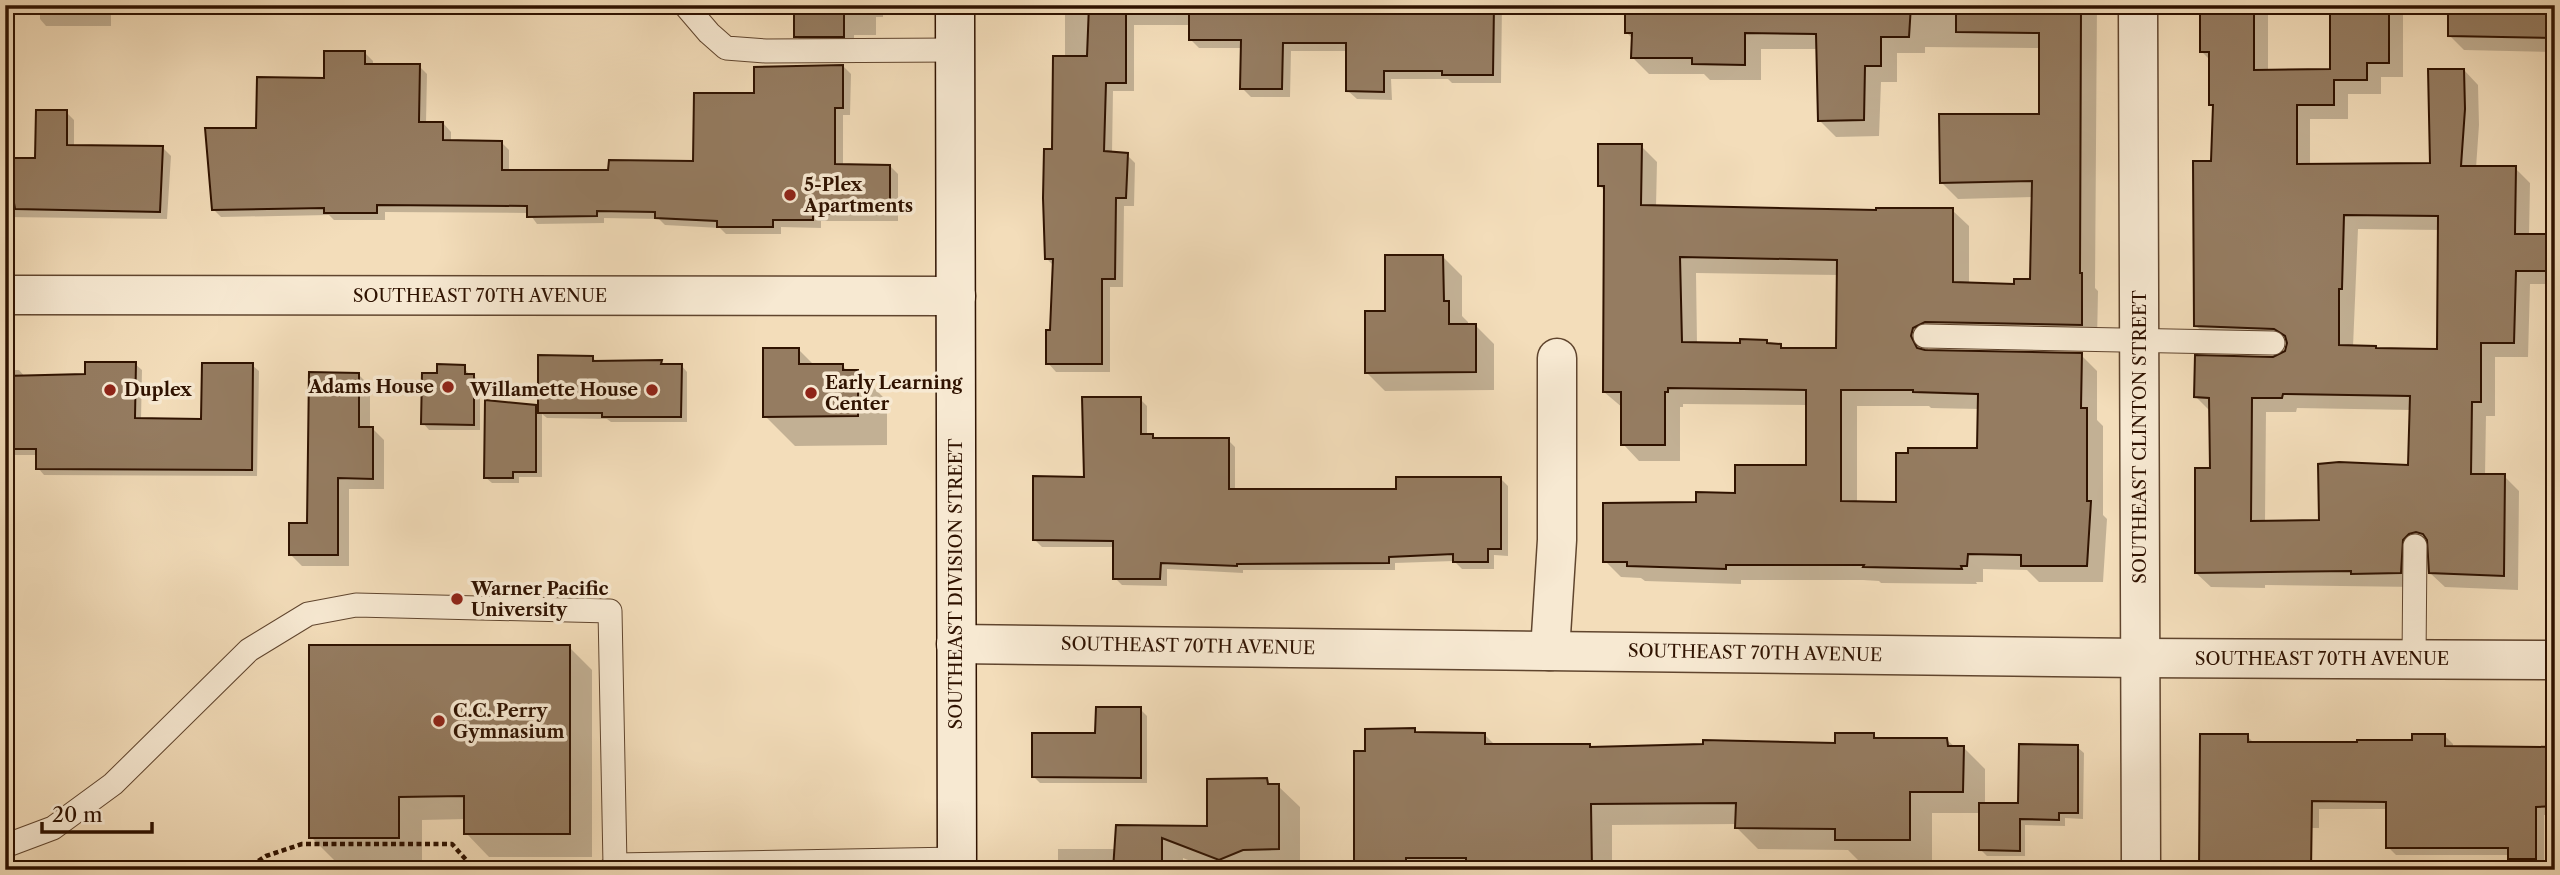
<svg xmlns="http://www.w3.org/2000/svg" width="2560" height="875" viewBox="0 0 2560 875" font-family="'Libre Caslon Text',serif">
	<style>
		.shadow { fill: #0003; fill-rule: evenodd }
		.building { fill: #957c61; stroke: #2f1200; stroke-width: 2; fill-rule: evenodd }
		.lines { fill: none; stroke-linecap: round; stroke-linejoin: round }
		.service-casing { stroke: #60452e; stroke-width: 25 }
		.minor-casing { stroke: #60452e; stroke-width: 41 }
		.secondary-casing { stroke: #2f1200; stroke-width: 41 }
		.path { stroke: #2f1200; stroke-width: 4.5; stroke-dasharray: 5 3.5; stroke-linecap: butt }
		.service { stroke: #f7e9d2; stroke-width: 23 }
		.minor { stroke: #f7e9d2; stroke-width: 38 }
		.secondary { stroke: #f7e9d2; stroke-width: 38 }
		.poi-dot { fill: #8f2418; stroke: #f7e9d2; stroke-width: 2.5 }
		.labels { text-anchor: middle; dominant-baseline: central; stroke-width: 7; stroke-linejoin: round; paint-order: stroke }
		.poi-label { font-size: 18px; font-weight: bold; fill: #2f1200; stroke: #f7e9d2; text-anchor: start }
		.street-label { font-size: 18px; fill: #2f1200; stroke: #f7e9d2 }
	</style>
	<rect width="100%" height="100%" fill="#f3ddba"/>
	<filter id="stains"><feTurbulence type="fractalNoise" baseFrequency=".00286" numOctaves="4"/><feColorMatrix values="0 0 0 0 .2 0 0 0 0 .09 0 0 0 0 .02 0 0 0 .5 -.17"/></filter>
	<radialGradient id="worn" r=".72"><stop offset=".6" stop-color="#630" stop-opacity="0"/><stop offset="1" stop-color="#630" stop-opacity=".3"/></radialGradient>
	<g class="shadow">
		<path d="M40,5H111V26H46L40,19Z"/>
		<path d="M715,5H742L724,15Z"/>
		<path d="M796,5H883V17H876V35H854V47H807L796,36Z"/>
		<path d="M1065,5H1502L1501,83H1452L1448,79H1391L1392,100L1357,99L1348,91V51H1291L1290,97H1251L1242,88L1243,48H1199L1191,40V25H1134V91H1113L1112,153L1127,155L1135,163L1134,206H1124L1123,287H1110V372H1056L1048,363L1052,332L1054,266L1047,259L1054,151L1065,57Z"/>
		<path d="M1627,5H2097L2095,288L2098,291L2097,341L1929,344L1927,352L2081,355L2097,371V420L2103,426V515L2107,519L2103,582H2039L2027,570L1983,569V582H1976L1977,584L1881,583L1879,581L1863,580H1741V584L1645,581L1641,578L1621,577L1605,561L1698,504L1737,495L1808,467V405L1683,404V407H1680V461H1639L1623,444V408L1604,392L1606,192L1599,185L1641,146L1657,162L1656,207L1878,212L1952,210L1969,226V284L2015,285L2032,281L2033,197L1958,199L1942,183L2041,116V48L1925,47V53H1897V82H1881L1879,136L1836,137L1820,121L1819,49H1761V80H1710L1704,74H1649L1633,58V39L1627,33ZM1696,273L1839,275L1838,349H1784L1780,346L1770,345L1766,341L1741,345L1697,344ZM1857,406H1929L1931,408L1979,409L1978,450L1898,504L1857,503Z"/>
		<path d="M2202,5H2268V72L2332,71V5H2403V77H2381V94H2348V119H2310V166L2432,165L2464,70L2478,85L2479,125L2476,168H2515L2530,183L2529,236H2555V284H2530L2528,357H2495V416H2486L2485,476H2504L2519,491L2518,590L2445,587L2430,573L2429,546L2424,548L2415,587L2265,585V588L2211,587L2196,573L2212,470L2211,412L2196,397L2286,352L2289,343L2211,340L2196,326L2213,163L2214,108L2210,104V60L2202,52ZM2358,229L2440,230L2439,351L2379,350L2376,347H2353ZM2297,408L2411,410L2410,467L2321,521L2265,522L2266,412H2296Z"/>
		<path d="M2555,5V52L2464,50L2450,36Z"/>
		<path d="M365,53L373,61V66H419L427,74L426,123H443L451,132V142H501L509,150V172H610L694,163L755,94L843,66L851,74L850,115H843V166H890L898,174V221H821V228L781,227V234H726L720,228L665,225L659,219L604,218V223L537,224L529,213L385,212V220H334L329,215L221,217L213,209L258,130Z"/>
		<path d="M66,112L74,120V146L163,148L171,156L167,219L5,217V159L37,160Z"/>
		<path d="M1443,257L1462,276V316L1468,322V325H1475L1494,344V390L1385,391L1366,372L1387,313Z"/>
		<path d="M798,349L815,366H843L848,372L857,371L887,401V445L795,446L765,416Z"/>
		<path d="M593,358L598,363L661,362L664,365H681L687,372V422H611L607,419L547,418L542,414V477H519V483H492L485,477L535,407L540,412Z"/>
		<path d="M135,364L142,370L141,420L203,421L252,365L259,371L257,476L44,475L38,468V455H5V370H19L26,378L86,376Z"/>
		<path d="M464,367L470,376H474L480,382V430H429L423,423L438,375Z"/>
		<path d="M358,374L370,386V428H372L384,440V489H349V566H302L291,555L309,525Z"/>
		<path d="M1140,399L1147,406V436H1152L1156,440H1228L1235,447V491H1398L1501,479L1508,486V556L1494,555V569H1462L1454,561L1395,563V570H1243V573L1167,569V586L1122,585L1115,578V547H1042L1035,540L1086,478Z"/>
		<path d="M569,647L592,670V857H489L466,833V819L422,820V861H335L311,837Z"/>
		<path d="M1140,709L1147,716V783H1040L1034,777Z"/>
		<path d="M1415,730L1418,734L1485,735L1496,746H1589L1592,749L1837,745L1873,735L1878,739H1946L1955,747H1963L1985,769V804L2020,805L2077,747L2084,753L2083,819L2065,818V826L2025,825V856H1987L1981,850V813H1932V861H1859L1848,850L1758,849L1736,827L1737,824L1612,825V870H1213L1183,858V870H1058V849H1116L1118,827L1209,828L1266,780L1272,786H1278L1300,807V862L1355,863L1367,753Z"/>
		<path d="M2247,736L2255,744L2414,742L2445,736L2453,744V748L2555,749V815H2544V866H2518L2509,855H2396L2388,847V809H2319V828H2267L2251,836Z"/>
	</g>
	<g class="building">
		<rect x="794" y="5" width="50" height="32"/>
		<path d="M1089,5H1126V83H1106L1104,151L1128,153L1126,198H1116L1115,279H1102V364H1046V330H1050L1053,259H1045L1043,198L1044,149H1052L1053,56H1087Z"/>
		<path d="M1189,5H1494L1493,75H1442V71H1384V92L1346,91V43H1283L1282,89H1240L1241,40H1189Z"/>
		<path d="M1625,5H1911L1909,37H1881V66H1865L1864,120L1818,121L1816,34L1745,33V65L1692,64V58H1631L1632,33H1625Z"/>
		<path d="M1956,5H2081L2080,273H2082V325L1925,322L1913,328L1911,336L1917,348L1925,350L2082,353L2081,408H2087V501H2091L2087,566H2021V555L1968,554L1967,566H1961L1962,569L1863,567L1864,565H1726V569L1627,566V562H1603V503L1696,502V492L1735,493V465H1806V390L1668,388V392H1665V445H1621V392H1603L1604,186H1598V144H1642L1641,205L1876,210V208H1953V282L2014,284V279H2030L2032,181L1940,183L1939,114H2039V33L1956,32ZM1680,257L1837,260L1836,348H1781V344L1767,343V340L1740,339V343L1682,342ZM1841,390H1913V392L1978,394L1977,448H1908V453H1896V502L1841,501Z"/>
		<path d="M2200,5H2254V70L2330,69V5H2389V63H2367V80H2334V105H2297V164L2430,163L2428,69H2464L2465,109L2461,166H2516L2515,234H2555V271H2516L2514,343H2481V402H2472L2471,474H2505L2504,576L2429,573L2427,540L2423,534L2416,532L2409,534L2403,540L2401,573L2351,574V571L2195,573V468H2210L2209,398L2194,397L2195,355L2273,357L2285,351L2287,343L2285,336L2274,329L2194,326L2193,161H2211L2213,105H2209V52H2200ZM2344,215L2438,216L2437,349L2376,348V346L2339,345V289H2342ZM2283,394L2410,396L2408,465L2339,462L2318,464L2319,520L2251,521L2252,398H2282Z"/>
		<path d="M2448,5H2555V38L2448,36Z"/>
		<path d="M324,51H365V64H420L419,122H443V140L502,141V170H608L609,160L693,161L694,93H754V67L843,65V108H835V164L890,165V214H813V220H773V227H717V221L655,218V212L597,211V216L527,217V206L377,205V213H324V208L212,210L205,128H256L257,77L324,78Z"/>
		<path d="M36,110H67V145L163,146L160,212L15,209L14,203H5V165H13V158H35Z"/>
		<path d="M1385,255H1443L1444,301H1449V324H1476V372L1365,373V311H1385Z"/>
		<path d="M763,348H799V364H843V370H858V416L763,417Z"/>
		<path d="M538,355L593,356V361L662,360L661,364H682L681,417H602V413H538Z"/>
		<path d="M85,362H136L135,418L201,419L202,363H253L252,470L36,469V449H5V376L85,374Z"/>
		<path d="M437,364L465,365V374H474V425L421,424L422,373H437Z"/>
		<path d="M309,372L359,373V427H373V479L338,478V555H289V523H307Z"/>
		<path d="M1082,397H1141V434H1153V438H1229V489H1396V477H1501V549H1488V562H1453V554L1389,557V563L1237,564V566L1161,563L1160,579H1113V541L1033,540V476L1084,477Z"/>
		<path d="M485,400L536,405V472H513V478H484Z"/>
		<path d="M309,645H570V834H464V796L399,797V838H309Z"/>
		<path d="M1096,707H1141V778L1032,777V733H1095Z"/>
		<path d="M1415,728V732L1485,733V744H1590V747L1703,744V740L1835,743V733H1874V738H1947L1948,746H1964L1963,792H1910V840H1835V829L1735,828L1736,803L1591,804L1592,870H1466V858H1406V870H1354V751H1365V729Z"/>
		<path d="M2200,734H2248V742H2357V740H2412V734H2445V746L2555,747V806L2536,807V859H2508V848H2386V802L2312,801L2311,870H2199Z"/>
		<path d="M2019,744L2078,745V813H2059V820L2020,819V851L1979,850V803H2018Z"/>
		<path d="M1267,778L1268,784H1279V849L1243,850L1219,860L1162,838V870H1113L1116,825L1207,826V779Z"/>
	</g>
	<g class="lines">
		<g class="service-casing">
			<g id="service">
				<path d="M685,5L709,33L726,48L766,51L955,50"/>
				<path d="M1925,336L2273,343"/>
				<path d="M2414,659L2415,546"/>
				<path d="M5,846L53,828L113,784L249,650L308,614L356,605L610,611L615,865L609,870"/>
				<path d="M615,865L957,859"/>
			</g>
		</g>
		<g class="minor-casing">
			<g id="minor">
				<path d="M2138,5L2141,870"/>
				<path d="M5,295L956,296"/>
				<path d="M956,644L2140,658L2555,660"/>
				<path d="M1550,651L1557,540V358"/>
			</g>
		</g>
		<g class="secondary-casing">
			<path id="secondary" d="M955,5L957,870"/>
		</g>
		<path class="path" d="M244,870L266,856L302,844H452L475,870"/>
		<use href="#service" class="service"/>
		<use href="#minor" class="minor"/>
		<use href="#secondary" class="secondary"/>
	</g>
	<g class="poi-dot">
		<circle cx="790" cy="195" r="7"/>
		<circle cx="448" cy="387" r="7"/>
		<circle cx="110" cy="390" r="7"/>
		<circle cx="652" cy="390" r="7"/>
		<circle cx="811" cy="393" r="7"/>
		<circle cx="457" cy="599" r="7"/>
		<circle cx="439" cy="721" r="7"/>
	</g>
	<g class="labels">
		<g class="poi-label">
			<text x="804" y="185">5-Plex<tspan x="804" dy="21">Apartments</tspan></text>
			<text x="825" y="383">Early Learning<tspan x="825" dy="21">Center</tspan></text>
			<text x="434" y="387" text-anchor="end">Adams House</text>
			<text x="124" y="390">Duplex</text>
			<text x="638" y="390" text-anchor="end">Willamette House</text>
			<text x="471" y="589">Warner Pacific<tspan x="471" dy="21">University</tspan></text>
			<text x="453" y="711">C.C. Perry<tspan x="453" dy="21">Gymnasium</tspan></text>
		</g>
		<g class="street-label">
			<text x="480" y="296">SOUTHEAST 70TH AVENUE</text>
			<text transform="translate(2140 437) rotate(-90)">SOUTHEAST CLINTON STREET</text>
			<text transform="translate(956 584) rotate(-90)">SOUTHEAST DIVISION STREET</text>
			<text transform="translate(1188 646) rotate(1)">SOUTHEAST 70TH AVENUE</text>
			<text transform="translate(1755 653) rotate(1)">SOUTHEAST 70TH AVENUE</text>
			<text x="2322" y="659">SOUTHEAST 70TH AVENUE</text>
		</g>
	</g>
	<rect width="2560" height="875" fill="none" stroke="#f3ddba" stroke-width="28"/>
	<rect x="7" y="7" width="2546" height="861" fill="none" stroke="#2f1200" stroke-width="3.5"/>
	<rect x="14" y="14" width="2532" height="847" fill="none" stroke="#2f1200" stroke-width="2"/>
	<path d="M42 822v10h110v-10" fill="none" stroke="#2f1200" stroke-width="3.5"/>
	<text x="52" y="822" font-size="21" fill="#2f1200" stroke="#f7e9d2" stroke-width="5" paint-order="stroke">20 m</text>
	<rect width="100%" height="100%" filter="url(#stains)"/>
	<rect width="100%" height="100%" fill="url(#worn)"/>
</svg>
